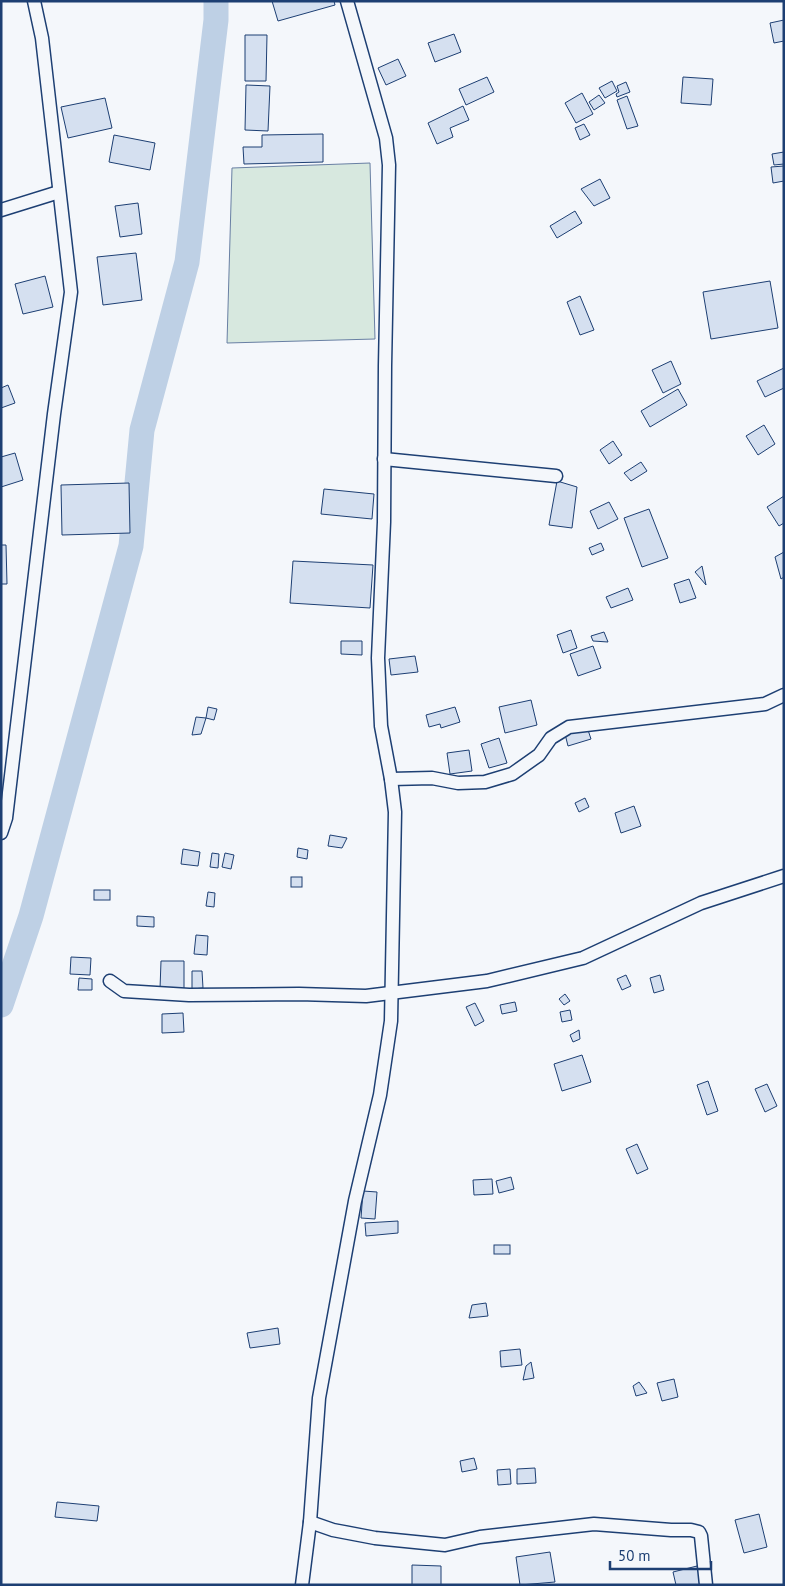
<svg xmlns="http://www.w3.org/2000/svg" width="785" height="1586" viewBox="0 0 785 1586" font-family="'PT Sans',sans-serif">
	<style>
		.green { fill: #d7e8df; stroke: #687fa3 }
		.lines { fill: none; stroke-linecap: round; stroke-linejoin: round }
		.river { stroke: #bed0e5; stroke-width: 25 }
		.building { fill: #d5e0f0; stroke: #1d3f73 }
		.street-casing { stroke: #1d3f73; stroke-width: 15 }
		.street { stroke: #f4f7fb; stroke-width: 12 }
	</style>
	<rect width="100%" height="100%" fill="#f4f7fb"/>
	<path class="green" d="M370,163L375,339L227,343L232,168Z"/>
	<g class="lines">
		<path class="river" d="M1,1005L31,916L131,546L142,430L187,262L216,20V1"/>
	</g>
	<g class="building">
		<path d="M272,1H334L335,5L278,21Z"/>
		<path d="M784,20V41L774,43L770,23Z"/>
		<path d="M454,34L461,52L435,62L428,43Z"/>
		<path d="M245,35H267L266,81H245Z"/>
		<path d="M398,59L406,76L386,85L378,68Z"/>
		<path d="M487,77L494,92L466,105L459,89Z"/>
		<path d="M683,77L713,79L711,105L681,103Z"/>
		<path d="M612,81L617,91L605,98L599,88Z"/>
		<path d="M626,82L630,92L617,97L616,94L619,92L617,86Z"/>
		<path d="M246,85L270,86L268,131L245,130Z"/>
		<path d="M582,93L593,114L576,123L565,103Z"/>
		<path d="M599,95L605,103L594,110L589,102Z"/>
		<path d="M627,96L638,126L627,129L617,100Z"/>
		<path d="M105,98L112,128L68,138L61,107Z"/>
		<path d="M463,106L469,120L450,128L453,137L437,144L428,123Z"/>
		<path d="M584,124L590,135L580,140L575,128Z"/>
		<path d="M323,134V162L244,164L243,147H262V135Z"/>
		<path d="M114,135L155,143L150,170L109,162Z"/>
		<path d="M784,152V164L774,165L772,154Z"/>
		<path d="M784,166V181L773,183L771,167Z"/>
		<path d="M600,179L610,198L594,206L581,189Z"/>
		<path d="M138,203L142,234L120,237L115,206Z"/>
		<path d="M575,211L582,223L557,238L550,226Z"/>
		<path d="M136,253L142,300L103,305L97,257Z"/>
		<path d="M45,276L53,307L23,314L15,284Z"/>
		<path d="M770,281L778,328L711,339L703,292Z"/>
		<path d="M580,296L594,330L580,335L567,302Z"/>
		<path d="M671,361L681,384L663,393L652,370Z"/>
		<path d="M784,368V388L765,397L757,381Z"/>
		<path d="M8,385L15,403L1,408V388Z"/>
		<path d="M678,389L687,405L650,427L641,411Z"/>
		<path d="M764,425L775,444L758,455L746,436Z"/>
		<path d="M613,441L622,455L609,464L600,450Z"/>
		<path d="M15,453L23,480L1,487V457Z"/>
		<path d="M641,462L647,471L631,481L624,473Z"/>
		<path d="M557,481L577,487L572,528L549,525Z"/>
		<path d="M129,483L130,533L62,535L61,485Z"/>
		<path d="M324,489L374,494L372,519L321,514Z"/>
		<path d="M784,496V523L779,526L767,507Z"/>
		<path d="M609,502L618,519L598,529L590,511Z"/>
		<path d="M649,509L668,558L642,567L624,518Z"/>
		<path d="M601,543L604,550L592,555L589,548Z"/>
		<path d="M1,545H6L7,584H1Z"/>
		<path d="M784,552V577L781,579L775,557Z"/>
		<path d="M293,561L373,565L370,608L290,603Z"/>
		<path d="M702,566L706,585L695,572Z"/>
		<path d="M689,579L696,598L680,603L674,584Z"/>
		<path d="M628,588L633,600L611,608L606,597Z"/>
		<path d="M571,630L577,648L563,653L557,635Z"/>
		<path d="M604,632L608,642L593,641L591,636Z"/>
		<path d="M341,641H362V655L341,654Z"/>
		<path d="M593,646L601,668L578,676L570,654Z"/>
		<path d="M415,656L418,672L391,675L389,659Z"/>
		<path d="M531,700L537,725L505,733L499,707Z"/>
		<path d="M208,707L217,709L214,720L206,718Z"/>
		<path d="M455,707L460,722L441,728L440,724L429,727L426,715Z"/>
		<path d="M196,717L206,718L201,734L192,735Z"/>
		<path d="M587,727L591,739L568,746L565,734Z"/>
		<path d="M499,738L507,763L489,768L481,744Z"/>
		<path d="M469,750L472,771L450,774L447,753Z"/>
		<path d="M585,798L589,807L579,812L575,803Z"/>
		<path d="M634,806L641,826L621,833L615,813Z"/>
		<path d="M330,835L347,838L342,848L328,846Z"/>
		<path d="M298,848L308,850L307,859L297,857Z"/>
		<path d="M183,849L200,852L198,866L181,864Z"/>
		<path d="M212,853L219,854L218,868L210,867Z"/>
		<path d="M225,853L234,855L231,869L222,867Z"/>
		<rect x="291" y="877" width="11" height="10"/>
		<rect x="94" y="890" width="16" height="10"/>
		<path d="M208,892L215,893L214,907L206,906Z"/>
		<path d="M137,916L154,917V927L137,926Z"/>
		<path d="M196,935L208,936L207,955L194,954Z"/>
		<path d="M71,957L91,958L90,975L70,974Z"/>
		<path d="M161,961H184V989H160Z"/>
		<path d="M192,971H202L203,988L192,989Z"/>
		<path d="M626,975L631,986L622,990L617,979Z"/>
		<path d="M660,975L664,990L654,993L650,978Z"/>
		<path d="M79,978L92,979V990H78Z"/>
		<path d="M565,994L570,1001L564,1005L559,999Z"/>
		<path d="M515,1002L517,1011L502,1014L500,1005Z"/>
		<path d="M475,1003L484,1021L475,1026L466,1007Z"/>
		<path d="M570,1010L572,1020L562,1022L560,1012Z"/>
		<path d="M183,1013L184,1032L162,1033V1014Z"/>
		<path d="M579,1030L580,1039L573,1042L570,1035Z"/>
		<path d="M582,1055L591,1082L562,1091L554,1064Z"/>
		<path d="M708,1081L718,1111L707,1115L697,1085Z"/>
		<path d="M767,1084L777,1106L765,1112L755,1089Z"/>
		<path d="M637,1144L648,1169L637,1174L626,1149Z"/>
		<path d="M511,1177L514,1189L499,1193L496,1181Z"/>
		<path d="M492,1179L493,1194L474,1195L473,1180Z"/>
		<path d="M363,1191L377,1192L375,1219L361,1218Z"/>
		<path d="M398,1221V1233L366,1236L365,1223Z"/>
		<rect x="494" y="1245" width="16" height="9"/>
		<path d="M486,1303L488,1316L469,1318L472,1305Z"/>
		<path d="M278,1328L280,1344L250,1348L247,1333Z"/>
		<path d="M520,1349L522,1365L501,1367L500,1351Z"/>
		<path d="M531,1362L534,1378L523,1380L526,1366Z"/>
		<path d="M674,1379L678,1397L662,1401L657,1383Z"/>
		<path d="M639,1382L647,1393L636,1396L633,1386Z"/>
		<path d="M474,1458L477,1469L462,1472L460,1461Z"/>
		<path d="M535,1468L536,1483L517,1484V1469Z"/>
		<path d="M510,1469L511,1484L498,1485L497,1470Z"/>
		<path d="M57,1502L99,1506L97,1521L55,1517Z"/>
		<path d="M759,1514L767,1547L744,1553L735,1520Z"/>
		<path d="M550,1552L555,1582L520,1585L516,1557Z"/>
		<path d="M412,1565L441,1566V1585H412Z"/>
		<path d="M697,1566L702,1585H676L673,1572Z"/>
	</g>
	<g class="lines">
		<g class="street-casing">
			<g id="street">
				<path d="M1,210L59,192"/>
				<path d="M384,459L556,476"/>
				<path d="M391,779L432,778L458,783L485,782L512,774L539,755L551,738L569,727L765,704L784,695"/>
				<path d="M1,833L6,818L54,414L71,292L42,38L34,1"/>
				<path d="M110,981L124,991L189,995L299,994L366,996L487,981L583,958L701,903L784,876"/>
				<path d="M310,1522L333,1530L375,1538L445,1545L480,1537L594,1524L671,1530H691L699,1532L701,1536L706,1585"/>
				<path d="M302,1585L310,1522L319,1398L355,1201L380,1095L391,1021L395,812L391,779L381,726L378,658L384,522L385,366L389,165L386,138L347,1"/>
			</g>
		</g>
		<use href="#street" class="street"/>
	</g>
	<rect width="785" height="1586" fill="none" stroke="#1d3f73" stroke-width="5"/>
	<path d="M610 1561v8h101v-8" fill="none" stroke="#1d3f73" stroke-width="2.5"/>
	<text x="618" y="1561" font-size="15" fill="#1d3f73" stroke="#f4f7fb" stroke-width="4" paint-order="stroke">50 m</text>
</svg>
